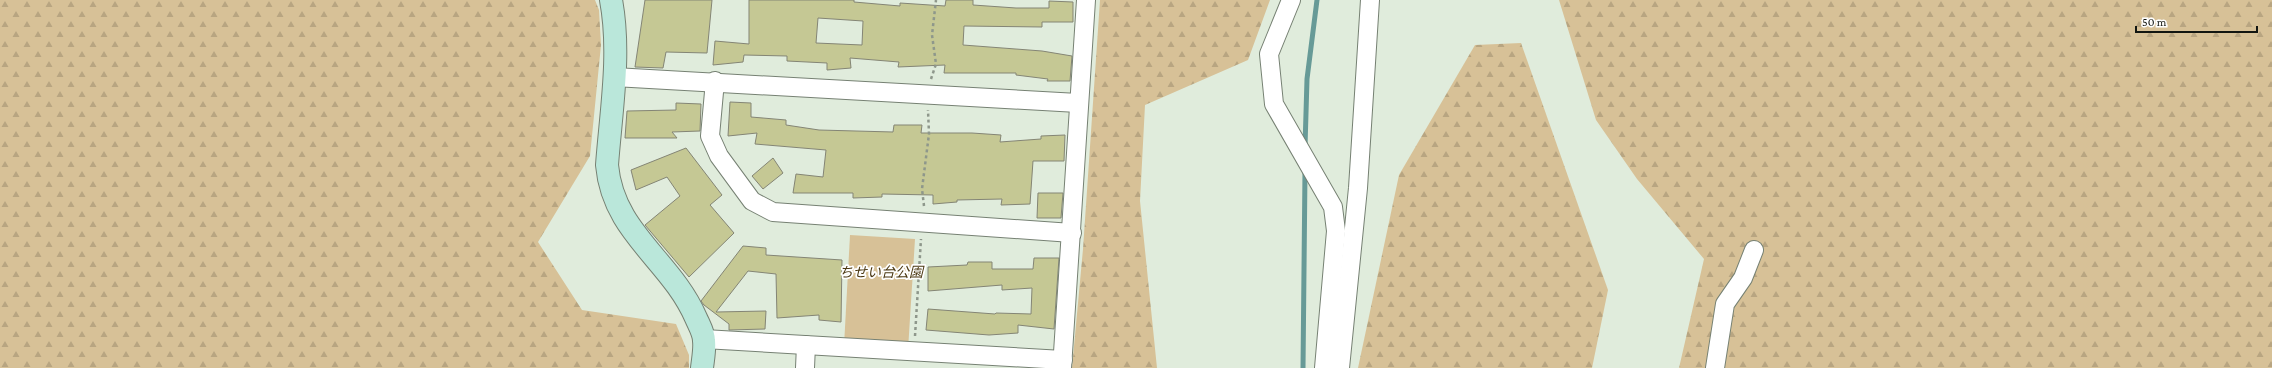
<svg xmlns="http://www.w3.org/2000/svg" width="2272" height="368" viewBox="0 0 2272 368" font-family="'Crimson Pro','Noto Sans JP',serif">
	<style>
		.forest { fill: url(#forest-firs) }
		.green { fill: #d7c197 }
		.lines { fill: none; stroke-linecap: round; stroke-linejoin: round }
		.stream { stroke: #679a97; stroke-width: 5 }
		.building { fill: #c5c894; stroke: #848575; fill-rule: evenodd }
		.street-casing { stroke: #768173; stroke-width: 20 }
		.secondary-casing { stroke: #768173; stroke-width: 24 }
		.path { stroke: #8e978b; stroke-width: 2.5; stroke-dasharray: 3 3; stroke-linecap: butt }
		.street { stroke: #fff; stroke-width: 18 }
		.secondary { stroke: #bae7da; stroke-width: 22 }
		.labels { text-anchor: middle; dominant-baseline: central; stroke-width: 3.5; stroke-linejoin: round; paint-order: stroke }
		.park-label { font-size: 14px; font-style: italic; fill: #4b3812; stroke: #fff }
	</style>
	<defs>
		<pattern id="forest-firs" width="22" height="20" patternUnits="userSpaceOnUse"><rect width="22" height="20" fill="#d7c197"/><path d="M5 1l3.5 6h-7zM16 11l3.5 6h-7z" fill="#b8a581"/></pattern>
	</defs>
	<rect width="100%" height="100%" fill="#e0ecdc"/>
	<g class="forest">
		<path d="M0,0H595L599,10L601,45L590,156L538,242L582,310L676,324L689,355V368H0Z"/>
		<path d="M1100,0H1270L1248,60L1145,105L1140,201L1157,368H1072L1083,249Z"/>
		<path d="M1559,0H2272V368H1679L1704,259L1637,179L1596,120Z"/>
		<path d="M1521,43L1608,290L1592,368H1358L1399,175L1475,45Z"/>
	</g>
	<path class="green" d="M850,235L915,239L908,350L844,346Z"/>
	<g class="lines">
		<g class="stream">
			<path d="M1305,147L1307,79L1317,0"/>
			<path d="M1303,368L1305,171"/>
		</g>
	</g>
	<g class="building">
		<path d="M645,0H712L707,53L666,52L663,68L635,67Z"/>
		<path d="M749,0H854V2L900,6V3L945,6L946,0H973V5L1016,8H1049V1L1073,2V22H1042V27L964,26L963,45L1042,51L1072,56L1070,81H1047L1048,79L1016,75V73H944L945,65L898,67L899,62L850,58L851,68L827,70V63L787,61V56L744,55L743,62L713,65L715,41L749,44ZM818,18L863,21L862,45L816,43Z"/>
		<path d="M730,102L751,103V117L786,120V125L819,130L893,132L894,125H922L921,133H972L1001,135L1000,142L1041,139V136L1065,135L1064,161H1033L1030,204L1001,205L1002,199L957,200V202L933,204V195L882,194V197L853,198V193H793L796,174L823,177L826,150L755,144L757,133L728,136Z"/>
		<path d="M676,103L701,104L700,131L672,132L677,138H625L627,111L676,110Z"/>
		<path d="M686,148L722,195L710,205L734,233L689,277L645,225L680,196L667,177L636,190L631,170Z"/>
		<path d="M773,158L783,173L763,189L752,176Z"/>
		<path d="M1038,193H1063L1061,218H1037Z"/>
		<path d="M743,246L766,248V255L842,260L841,322L819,320V315L777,318L776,274L748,271L716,312L766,311L765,329L729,330V324L704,305L701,301Z"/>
		<path d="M1034,258H1059L1054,329L1018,325V333L989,335L926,330L928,309L995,314L996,313L1031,314L1032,288L1002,290V285L928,291V267L967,265L968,262H992V269H1033Z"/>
	</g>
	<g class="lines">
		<g class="street-casing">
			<g id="street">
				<path d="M1291,0L1269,54L1274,104L1333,207L1336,231L1324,368"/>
				<path d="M614,77L1078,103"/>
				<path d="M715,81L710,136L719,156L752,201L773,212L1072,233"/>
				<path d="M704,339L1063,360"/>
				<path d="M805,368L806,345"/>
				<path d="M1062,368L1086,0"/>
				<path d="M1340,368L1358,188L1370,0"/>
				<path d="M1715,368L1725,304L1743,278L1754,250"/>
			</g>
		</g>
		<g class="secondary-casing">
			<path id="secondary" d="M611,0C621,53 611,111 607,165C613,233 671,260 696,318C699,325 704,333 704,341C705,349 703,359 702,368"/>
		</g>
		<g class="path">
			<path d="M931,79L936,64L932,35L936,0"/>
			<path d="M924,206L922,189L929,134L928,110"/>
			<path d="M915,336L921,239"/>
		</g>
		<use href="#street" class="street"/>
		<use href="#secondary" class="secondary"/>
	</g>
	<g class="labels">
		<g class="park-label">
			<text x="881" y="272">ちせい台公園</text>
		</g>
	</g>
	<path d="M2136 26v6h121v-6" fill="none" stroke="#121611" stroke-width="2"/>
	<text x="2142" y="26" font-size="12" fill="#121611" stroke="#ffffff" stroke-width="3" paint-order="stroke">50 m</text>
</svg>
